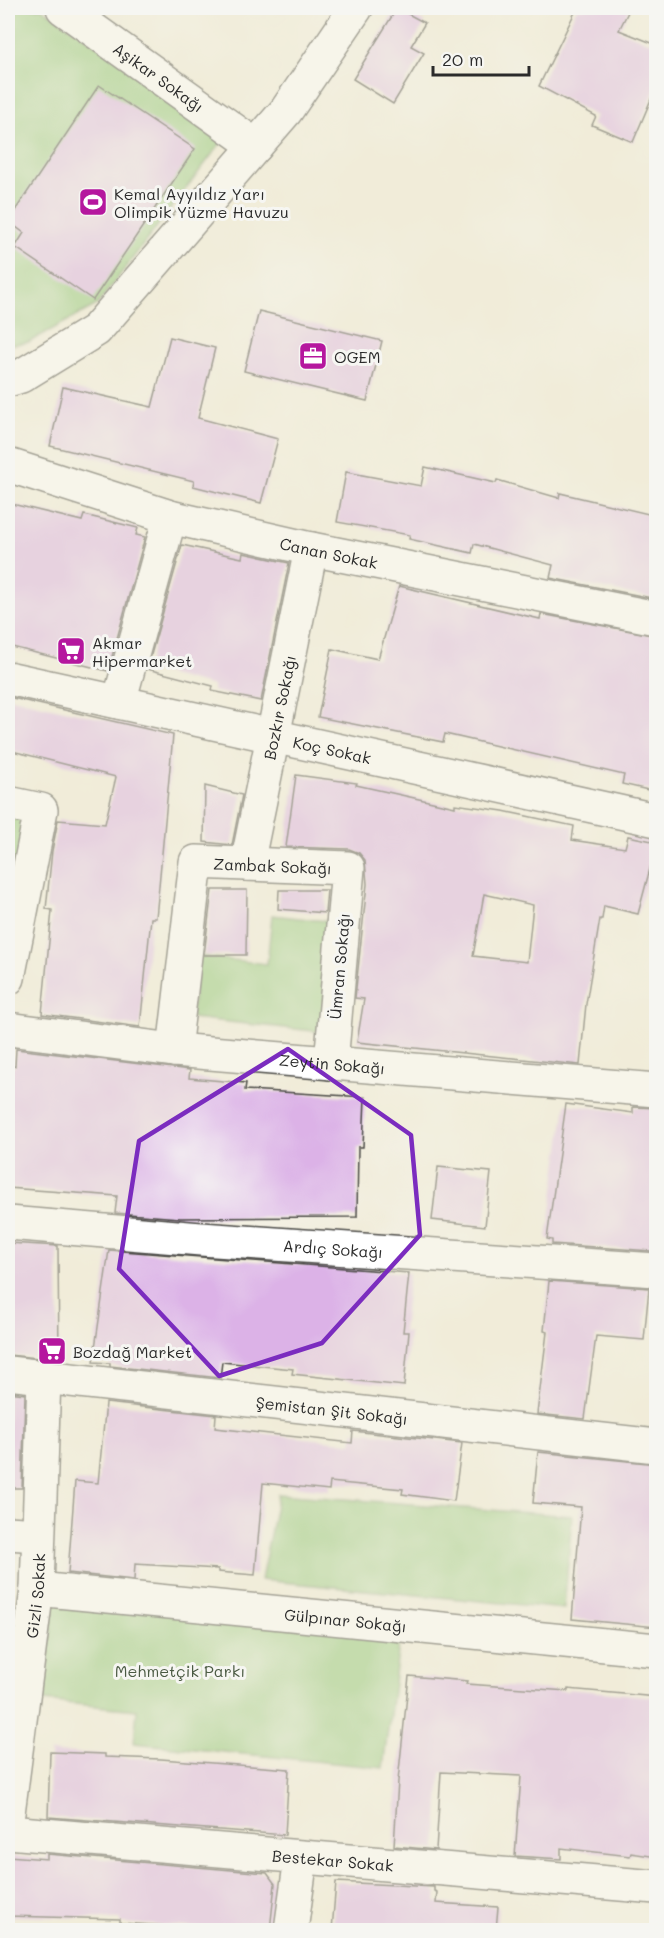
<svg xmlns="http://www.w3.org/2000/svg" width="664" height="1938" viewBox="0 0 664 1938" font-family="Mali,sans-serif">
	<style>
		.green { fill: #91c779; stroke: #5e7952; stroke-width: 1.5 }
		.building { fill: #dcb2e7; fill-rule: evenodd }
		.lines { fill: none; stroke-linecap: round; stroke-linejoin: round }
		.minor-casing { stroke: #494845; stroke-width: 36 }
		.major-casing { stroke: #494845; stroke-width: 36 }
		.minor { stroke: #fff; stroke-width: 33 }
		.major { stroke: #fff; stroke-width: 33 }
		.marked { fill: none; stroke: #7b2cbf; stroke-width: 4.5; stroke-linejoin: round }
		.labels { text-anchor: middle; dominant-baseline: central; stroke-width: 6; stroke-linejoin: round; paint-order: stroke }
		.street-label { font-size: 16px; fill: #2b2b2b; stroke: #f6f6f2 }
		.poi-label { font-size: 16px; fill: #2b2b2b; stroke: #f6f6f2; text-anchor: start }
		.park-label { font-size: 16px; fill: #4a5a42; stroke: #f6f6f2 }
	</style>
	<rect width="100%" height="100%" fill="#f6f6f2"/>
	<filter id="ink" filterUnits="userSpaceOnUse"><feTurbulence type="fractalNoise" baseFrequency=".0167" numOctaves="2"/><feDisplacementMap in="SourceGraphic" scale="12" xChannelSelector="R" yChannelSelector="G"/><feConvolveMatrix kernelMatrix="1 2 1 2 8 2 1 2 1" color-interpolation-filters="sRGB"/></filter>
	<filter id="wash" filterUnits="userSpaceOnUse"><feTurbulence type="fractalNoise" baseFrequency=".008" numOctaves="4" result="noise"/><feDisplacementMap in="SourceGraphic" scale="24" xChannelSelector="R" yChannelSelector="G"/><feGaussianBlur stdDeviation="1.35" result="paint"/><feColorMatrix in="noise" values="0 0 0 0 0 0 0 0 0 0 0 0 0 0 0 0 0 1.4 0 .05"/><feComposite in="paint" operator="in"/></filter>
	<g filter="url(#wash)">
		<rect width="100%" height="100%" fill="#f1ecd9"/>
		<g class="green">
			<path d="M15,8H42L227,135L97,305L29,342L8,345V18Z"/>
			<path d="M8,811L30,816L8,930Z"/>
			<path d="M272,915L335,922L323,1032L191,1018L198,956L267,964Z"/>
			<path d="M278,1494L572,1516L564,1609L261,1580Z"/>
			<path d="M54,1599L400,1637L383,1768L134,1743L137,1710L44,1701Z"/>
		</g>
		<g id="blocks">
			<g class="building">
				<path d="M397,8L425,23L411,46L424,53L393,104L353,79Z"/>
				<path d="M577,8H630L619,30L657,45V85L633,142L592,125L596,116L539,86Z"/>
				<path d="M99,85L195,149L93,300L15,247L24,233L8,221Z"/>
				<path d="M259,311L382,341L367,401L244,371Z"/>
				<path d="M170,337L215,348L198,418L278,439L261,503L193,486L194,481L50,446L63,387L152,407Z"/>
				<path d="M425,467L496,483L497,480L559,498L560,493L657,516V599L550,578L553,565L474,544L472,553L409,539L410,535L337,522L346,472L421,486Z"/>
				<path d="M8,503L82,521L84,515L138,528L136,535L145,537L108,671L8,646Z"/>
				<path d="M182,545L242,558L243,553L289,563L261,701L212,691L213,686L147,669Z"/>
				<path d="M399,586L540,619L541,614L657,636V792L622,784L624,775L445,734L443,742L318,717L332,649L378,659Z"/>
				<path d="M8,697L173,735L156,918H151L140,1027L42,1014L52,910L46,909L52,851L58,820L105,824L116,777L8,750Z"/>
				<path d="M296,775L357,783L356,785L455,807V804L503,811L574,826L572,840L625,848L628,836L657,842L638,914L604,906L602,919H600L586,1004L580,1065L357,1042L364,999L355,998L367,884L365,860L359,853L349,849L286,847ZM484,894L533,905L527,962L473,956Z"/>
				<path d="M205,786L242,795L232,845L204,842Z"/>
				<path d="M212,890H247L246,955H204Z"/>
				<path d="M279,890H327L325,913L278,909Z"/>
				<path d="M16,1049L190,1070L189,1078L246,1083L245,1090L365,1097L363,1147H358L357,1217L180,1218L115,1213L117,1196L8,1188V1069L15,1066Z"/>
				<path d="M566,1104L633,1113V1107L657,1108V1248H652V1251L552,1244V1240L547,1239Z"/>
				<path d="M438,1167L491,1172L485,1226L432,1220Z"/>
				<path d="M8,1243L58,1246L59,1360L8,1355Z"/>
				<path d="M109,1250L409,1273L403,1332H409L404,1386L292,1374L293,1369L222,1362L220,1378L110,1366V1363L93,1362Z"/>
				<path d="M549,1281L649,1288L644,1340L596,1336L585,1419L537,1414L547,1332L544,1331Z"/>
				<path d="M8,1392L25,1394L22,1488H8Z"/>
				<path d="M106,1403L216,1415L215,1428L352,1443L353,1431L462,1443L454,1501L402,1494L403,1489L330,1482L329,1490L263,1483L255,1575L218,1572V1569L135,1564L134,1580L68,1573L75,1481L98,1483Z"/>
				<path d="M538,1452L657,1464V1627L572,1619L581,1507L533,1503Z"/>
				<path d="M409,1676L467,1681L466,1684L568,1691V1689L657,1697V1857L631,1853L630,1856L561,1848V1859L515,1856L521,1776L441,1772L436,1850L394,1846L398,1781Z"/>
				<path d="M50,1752L105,1754V1757L161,1759L289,1769L285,1835L48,1817Z"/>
				<path d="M47,1854L267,1873L275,1884L270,1930H232L120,1923V1919L8,1916V1856L47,1859Z"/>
				<path d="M336,1882L434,1887V1891L437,1892L436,1903L498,1907L496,1930H332Z"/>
			</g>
		</g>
	</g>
	<g filter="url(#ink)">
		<use href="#blocks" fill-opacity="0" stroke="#494845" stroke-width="1.5"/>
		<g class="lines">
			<g class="minor-casing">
				<g id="minor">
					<path id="s1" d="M63,8L256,146"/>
					<path id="s2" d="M8,465L170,517L311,549L656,618"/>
					<path id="s3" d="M8,678L656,820"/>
					<path d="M119,702L170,517"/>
					<path d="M8,803L41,810L8,978"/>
					<path id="s4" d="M247,864L311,549"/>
					<path id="s5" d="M8,1029L174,1050L656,1090"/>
					<path id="s6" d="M174,1050L196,862L348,868L331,1063"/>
					<path id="s7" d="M8,1223L201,1239L656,1270"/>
					<path id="s8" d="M8,1373L656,1446"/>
					<path d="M8,1533L38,1535"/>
					<path id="s9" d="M37,1589L656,1650"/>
					<path id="s10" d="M8,1813L37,1589L44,1377"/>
					<path id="s11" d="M8,1832L656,1887"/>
					<path d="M291,1930L301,1858"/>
				</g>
			</g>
			<g class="major-casing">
				<path id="major" d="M8,380L21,376L96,330L286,111L356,8"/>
			</g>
			<use href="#minor" class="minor"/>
			<use href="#major" class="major"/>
		</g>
	</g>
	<path d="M0 0H664V1938H0ZM288,1049L411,1135L420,1235L322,1343L219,1376L119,1269L139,1141Z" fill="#f1ecd9" fill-opacity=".55" fill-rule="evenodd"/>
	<path class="marked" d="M288,1049L411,1135L420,1235L322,1343L219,1376L119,1269L139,1141Z"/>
	<defs>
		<g id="stadium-square" transform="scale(1.5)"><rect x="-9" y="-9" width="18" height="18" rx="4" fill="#b5179e" stroke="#f6f6f2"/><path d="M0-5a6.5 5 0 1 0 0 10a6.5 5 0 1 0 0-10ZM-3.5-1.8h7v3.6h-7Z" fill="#fff"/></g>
		<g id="office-square" transform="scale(1.5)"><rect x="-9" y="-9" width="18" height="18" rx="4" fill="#b5179e" stroke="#f6f6f2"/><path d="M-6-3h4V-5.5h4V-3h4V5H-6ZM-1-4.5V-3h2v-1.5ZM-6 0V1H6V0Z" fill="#fff"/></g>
		<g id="supermarket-square" transform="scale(1.5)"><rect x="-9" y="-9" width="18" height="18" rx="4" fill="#b5179e" stroke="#f6f6f2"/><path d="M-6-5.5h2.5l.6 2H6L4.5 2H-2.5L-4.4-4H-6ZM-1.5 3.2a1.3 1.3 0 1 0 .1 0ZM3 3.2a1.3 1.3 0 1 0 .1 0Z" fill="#fff"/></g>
	</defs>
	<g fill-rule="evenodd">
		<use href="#stadium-square" x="93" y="202"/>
		<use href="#office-square" x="313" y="356"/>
		<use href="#supermarket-square" x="71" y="651"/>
		<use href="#supermarket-square" x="52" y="1351"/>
	</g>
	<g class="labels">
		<g class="street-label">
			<text stroke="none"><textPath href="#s1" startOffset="118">Aşikar Sokağı</textPath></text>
			<text stroke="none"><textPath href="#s2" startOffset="333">Canan Sokak</textPath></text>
			<text stroke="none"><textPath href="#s4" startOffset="160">Bozkır Sokağı</textPath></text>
			<text stroke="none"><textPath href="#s3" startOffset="332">Koç Sokak</textPath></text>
			<text stroke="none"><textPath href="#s6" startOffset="266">Zambak Sokağı</textPath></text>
			<text transform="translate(339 966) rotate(-85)">Ümran Sokağı</text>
			<text stroke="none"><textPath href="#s5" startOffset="326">Zeytin Sokağı</textPath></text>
			<text stroke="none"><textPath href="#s7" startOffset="326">Ardıç Sokağı</textPath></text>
			<text stroke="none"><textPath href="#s8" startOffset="326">Şemistan Şit Sokağı</textPath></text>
			<text stroke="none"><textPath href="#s10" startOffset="219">Gizli Sokak</textPath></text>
			<text stroke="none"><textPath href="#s9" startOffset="310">Gülpınar Sokağı</textPath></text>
			<text stroke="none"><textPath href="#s11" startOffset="326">Bestekar Sokak</textPath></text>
		</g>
		<g class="poi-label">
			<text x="114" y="193">Kemal Ayyıldız Yarı<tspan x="114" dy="18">Olimpik Yüzme Havuzu</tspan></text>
			<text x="334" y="356">OGEM</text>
			<text x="92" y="642">Akmar<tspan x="92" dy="18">Hipermarket</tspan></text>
			<text x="73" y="1351">Bozdağ Market</text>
		</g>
		<g class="park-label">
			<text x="180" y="1670">Mehmetçik Parkı</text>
		</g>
	</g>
	<rect width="664" height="1938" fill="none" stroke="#f6f6f2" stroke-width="30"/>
	<path d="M433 66v9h96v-9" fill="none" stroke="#2b2b2b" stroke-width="3"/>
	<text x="442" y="66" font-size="18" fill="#2b2b2b" stroke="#f6f6f2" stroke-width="4.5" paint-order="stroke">20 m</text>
</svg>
